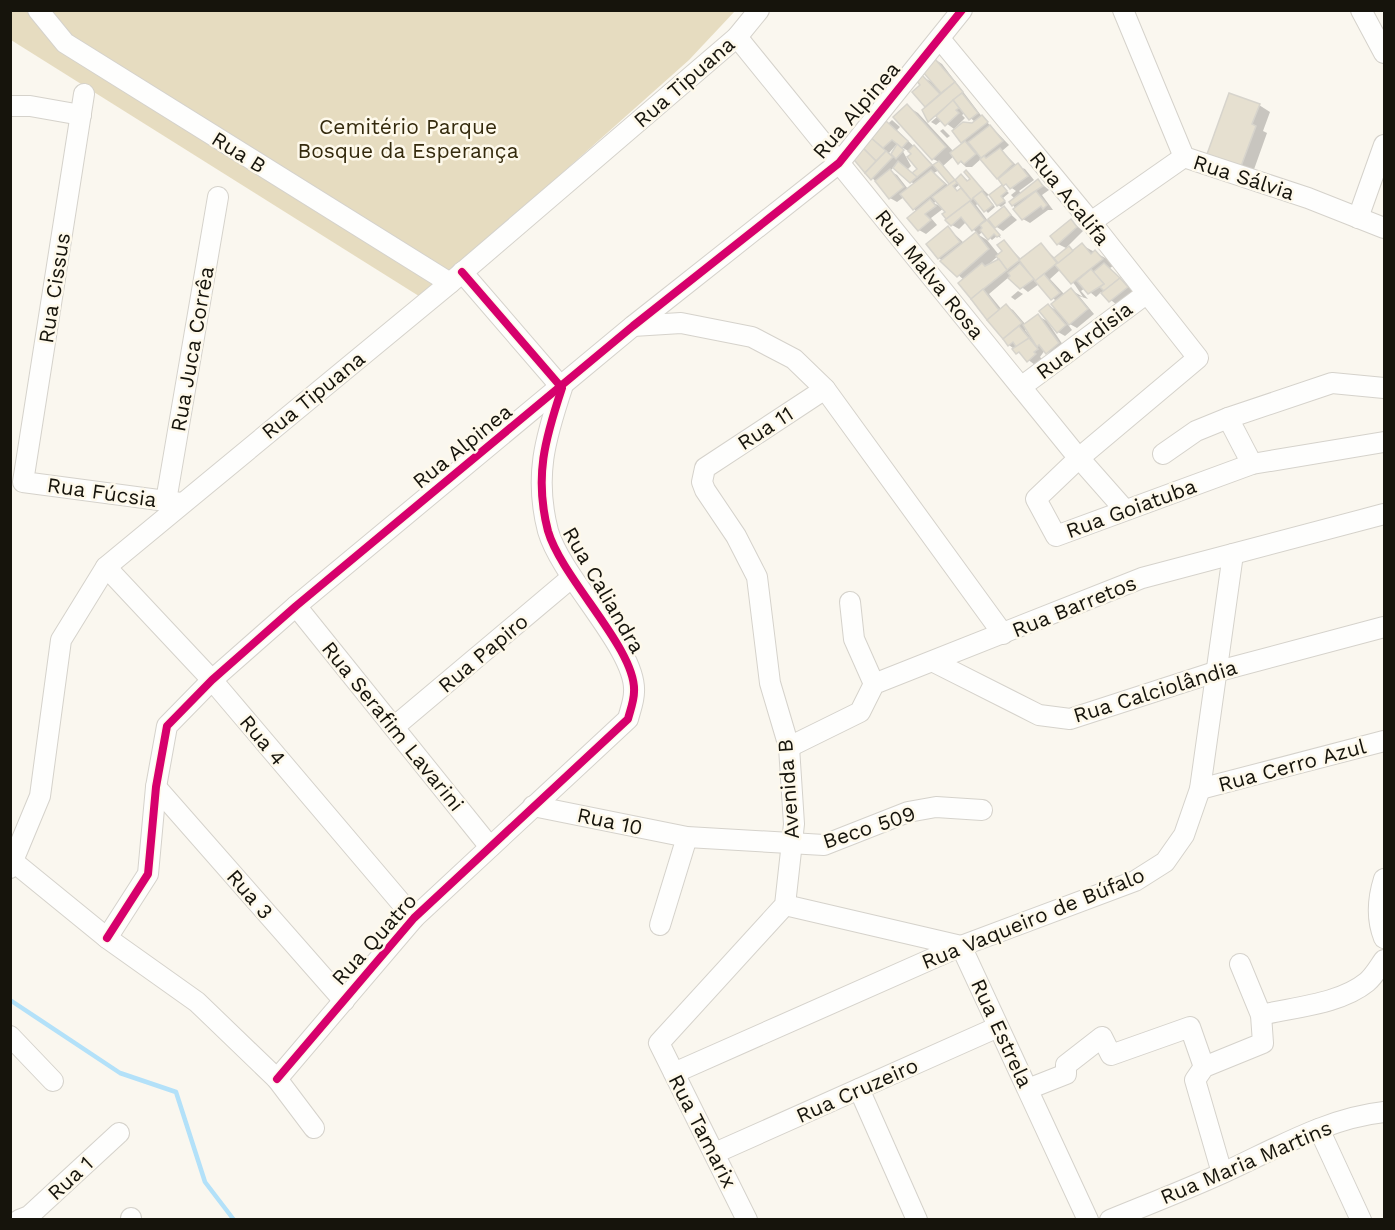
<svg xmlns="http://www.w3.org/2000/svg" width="1395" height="1230" viewBox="0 0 1395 1230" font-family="'Work Sans',sans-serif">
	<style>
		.green { fill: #e6dcc0 }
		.shadow { fill: #0003; fill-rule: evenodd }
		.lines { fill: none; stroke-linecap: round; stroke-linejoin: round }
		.stream { stroke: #b3e1f9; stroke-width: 4.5 }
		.building { fill: #e6e0d0; stroke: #d7d4cc; stroke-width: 1.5 }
		.minor-casing { stroke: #d5d2cb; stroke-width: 22 }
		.minor { stroke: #fefefd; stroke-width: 20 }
		.cycleway-casing { stroke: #fef9eb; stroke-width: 11 }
		.cycleway { stroke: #d6006c; stroke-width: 8 }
		.labels { text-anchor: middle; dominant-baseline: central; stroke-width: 5; stroke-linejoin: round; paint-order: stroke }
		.street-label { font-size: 21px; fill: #16140c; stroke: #fef9eb }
		.park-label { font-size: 21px; fill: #342a0d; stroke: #fef9eb }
	</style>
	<rect width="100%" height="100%" fill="#faf7ef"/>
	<path class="green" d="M10,11H735L689,60L422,298L11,40Z"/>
	<g class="shadow">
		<path d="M936,60L942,64L983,118L1009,145L1002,151L1017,166L1025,169L1034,180L1019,191L1022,194L1038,181L1049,190L1042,195L1053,210H1048L1030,223L1023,219L1013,205L1015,199L1011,195L1016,191L998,178L982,158L972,167H966L954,156L943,166L956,181L961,176L969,181L972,179L989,195L987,196L995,207L988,213L979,203L976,205L988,221L1004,208L1017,220L1003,231L992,224L1001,238L997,236L992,240L983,231L979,235L987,240L999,255L1004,252V242L1022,260L1041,245L1056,259L1068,249L1058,244L1071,221L1083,231L1067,247L1074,252L1082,245L1107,259L1113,266L1110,268L1134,292L1117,305L1101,292L1096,297L1085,288L1081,291L1088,299L1079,296L1094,314L1077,328L1066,322L1072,330L1065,336L1058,332L1048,305L1059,312L1057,302L1039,284L1028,292L1009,277L989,294L1002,310L1006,306L1013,310L1026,325L1038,316L1047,321L1065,348L1054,356L1045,350L1040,357L1042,359L1035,365L1009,345L960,283L964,280L939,258L948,228L964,243L977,233L966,222L959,229L952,225L944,215L947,212L944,208L931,218L937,225L926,234L919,230L917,212L904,197L897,202L890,198L853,156L892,120L900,127L897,130L934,166L939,162L933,159L907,106L918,113L954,152L964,144L954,131L975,122L965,113L962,115L965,118L954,129L942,120L936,125L931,122L943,112L941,110L930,121L924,110L928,107L914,92L922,85L921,76L935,84ZM896,145L898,146L892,155L889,153ZM900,146L913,154L919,169L913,175L907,170L911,166ZM894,167L911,182L915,184L908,189L897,175L890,171ZM939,170L951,184L949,186L934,173ZM960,184L963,188L957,193L954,189ZM937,200L943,208L934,203ZM998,256L1001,260L989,264ZM1061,269L1075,285L1083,297L1071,290L1065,295L1050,279ZM1028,328L1035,343L1025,330Z"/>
		<path d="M1259,105L1270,112L1263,131L1267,133L1252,175L1219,163Z"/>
		<path d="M943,129L950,136L947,138L940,131Z"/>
		<path d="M1002,187L1009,193L1003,198L1006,203L1001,207L998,205Z"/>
		<path d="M1018,291L1023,294L1015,300L1011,297Z"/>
	</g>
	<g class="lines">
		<path class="stream" d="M10,1000L120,1073L176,1092L205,1182L234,1220"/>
	</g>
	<g class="building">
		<path d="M935,59L955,82L941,93L923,72Z"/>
		<path d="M921,74L940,94L925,107L912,92L920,85L916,80Z"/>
		<path d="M955,82L963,92L928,122L922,110Z"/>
		<path d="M962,93L978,113L969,120L953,100Z"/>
		<path d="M1229,93L1260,104L1252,124L1256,126L1240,169L1206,157Z"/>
		<path d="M953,100L959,108L956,110L959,113L945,126L936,116Z"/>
		<path d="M907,104L946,147L932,160L893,117Z"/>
		<path d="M982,115L988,122L961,143L952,131L963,122L972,123Z"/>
		<path d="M886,121L908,141L902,148L892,140L883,148L871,138Z"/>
		<path d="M990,125L1003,141L981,158L968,142Z"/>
		<path d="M870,137L886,151L876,161L861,146Z"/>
		<path d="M965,141L976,154L964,164L961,161L958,164L950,153Z"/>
		<path d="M897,144L904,150L896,159L891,154Z"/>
		<path d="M914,145L932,165L917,177L912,173L917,169L907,157L911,154L908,151Z"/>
		<path d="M861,146L876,161L865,173L851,156Z"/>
		<path d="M1000,148L1013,164L997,179L980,159L984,156L986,158Z"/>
		<path d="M886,151L893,157L871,180L865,173Z"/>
		<path d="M898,161L917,177L910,183L893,168Z"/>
		<path d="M939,161L955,180L949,184L933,165Z"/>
		<path d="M1018,163L1028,176L1010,189L1006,184L1003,186L998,179Z"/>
		<path d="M890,169L904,187L889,199L875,181Z"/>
		<path d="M931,170L945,184L913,210L900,194Z"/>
		<path d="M966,170L983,190L971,200L955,180L961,174L967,181L970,179L964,172Z"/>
		<path d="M1038,179L1043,186L1012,206L1009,202Z"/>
		<path d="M955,180L957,183L953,186L957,191L961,188L971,200L946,219L942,214L945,212L932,197Z"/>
		<path d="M1002,185L1007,191L1001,196L1005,201L997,206L989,195Z"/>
		<path d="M982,191L993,205L984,212L973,198Z"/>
		<path d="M1036,191L1047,205L1043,209L1041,206L1022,220L1013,209Z"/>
		<path d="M930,199L936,206L925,214L931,220L918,231L907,218Z"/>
		<path d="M970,201L985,220L972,231L961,217L951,226L945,220Z"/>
		<path d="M1004,206L1011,215L995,228L988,219Z"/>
		<path d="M1071,219L1077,227L1057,245L1050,236Z"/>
		<path d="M987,220L1000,235L997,237L994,234L988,240L980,230L982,228L980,225Z"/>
		<path d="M948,226L960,242L938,259L926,244Z"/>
		<path d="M976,232L989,249L957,277L940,261Z"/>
		<path d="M1004,240L1020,260L1007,270L996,256L1002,251L997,245Z"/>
		<path d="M1041,243L1057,263L1035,281L1019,260Z"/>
		<path d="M1082,243L1091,254L1095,250L1103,259L1071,284L1055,265Z"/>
		<path d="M1069,246L1073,251L1058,263L1054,258Z"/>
		<path d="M999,259L1007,270L971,299L958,283L982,263L985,266Z"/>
		<path d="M1020,263L1034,279L1020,289L1008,278L1010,276L1008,273Z"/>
		<path d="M1104,263L1120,278L1104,291L1100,287L1104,284L1093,272Z"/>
		<path d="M1091,269L1104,284L1088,294L1077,281Z"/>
		<path d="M1044,274L1060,293L1051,300L1035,281Z"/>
		<path d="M1120,278L1128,287L1109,302L1101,293Z"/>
		<path d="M1071,288L1088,309L1069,325L1051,304Z"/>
		<path d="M983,289L999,310L987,320L971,299Z"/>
		<path d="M1006,304L1022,323L1003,339L987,320Z"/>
		<path d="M1048,304L1066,325L1057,333L1039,311Z"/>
		<path d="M1038,314L1059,343L1046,354L1039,345L1037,347L1023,325Z"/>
		<path d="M1019,326L1029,338L1017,348L1013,342L1008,346L1003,339Z"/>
		<path d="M1029,338L1038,349L1034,352L1036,354L1027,362L1019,352L1016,354L1012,349Z"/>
	</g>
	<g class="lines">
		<g class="minor-casing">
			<g id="minor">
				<path d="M38,10L65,43L450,283"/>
				<path d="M1123,10L1184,157L1308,198L1384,228"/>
				<path d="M1361,10L1384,53"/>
				<path d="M737,37L1072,450L1125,510"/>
				<path d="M940,39L1091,222L1198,358L1079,458L1036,499L1056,536L1252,464L1384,442"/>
				<path d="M84,94L23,482L181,503"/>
				<path d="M10,106H30L81,115"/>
				<path d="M1358,218L1384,145"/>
				<path d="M1091,222L1184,157"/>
				<path d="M633,326L681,323L752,337L794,359L825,389L1003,634"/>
				<path d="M1021,387L1146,294"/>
				<path d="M1228,418L1252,464"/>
				<path d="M1163,454L1196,431L1228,418L1332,383L1384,388"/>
				<path d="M166,501L218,197"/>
				<path d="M106,567L212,680L414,918"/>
				<path d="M850,602L854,639L874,684"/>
				<path d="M296,606L490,847"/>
				<path d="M934,662L1039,715L1070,719L1215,672L1384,627"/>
				<path d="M394,727L571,578"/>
				<path d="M789,747L860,712L874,684L1142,578L1384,514"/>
				<path d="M156,787L344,1001"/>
				<path d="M1200,789L1384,741"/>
				<path d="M533,806L687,837L824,845L908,812L936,807L982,810"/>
				<path d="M15,863L107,938L197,1002L277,1079L314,1128"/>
				<path d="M10,868L40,796L61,640L106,567L450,283L737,37L759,10"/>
				<path d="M1384,879C1378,898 1376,918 1384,938"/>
				<path d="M785,905L961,946L1088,1220"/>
				<path d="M660,925L687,837"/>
				<path d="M107,938L148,874L156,787L167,726L212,680L296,606L633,326L839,163L962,10"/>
				<path d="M1261,1015C1295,1007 1340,1004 1367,982C1374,976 1379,967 1384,960"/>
				<path d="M10,1036L53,1081"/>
				<path d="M674,1073L961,946L1135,881L1165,862L1184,835L1200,789L1233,554"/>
				<path d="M277,1079L414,918L628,719C630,711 634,701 634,692C637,650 562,579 548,531C534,477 545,439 562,388L462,272"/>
				<path d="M859,1089L917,1220"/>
				<path d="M1028,1089L1066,1074V1065L1102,1037L1111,1055L1190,1027L1204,1067"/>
				<path d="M1319,1129L1361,1220"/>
				<path d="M715,1153L998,1027"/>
				<path d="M1222,1173L1195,1080L1204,1067L1263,1043L1261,1015L1240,964"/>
				<path d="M131,1218V1220"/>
				<path d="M19,1220L29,1216L119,1133"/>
				<path d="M747,1220L659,1043L785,905L794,824L789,747L770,683L757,577L736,536L705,490L702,482L705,468L825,389"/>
				<path d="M1110,1220C1149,1204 1188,1189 1225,1172C1277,1148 1328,1118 1384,1112"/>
			</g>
		</g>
		<use href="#minor" class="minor"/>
		<g class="cycleway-casing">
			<g id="cycleway">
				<path d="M107,938L148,874L156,787L167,726L212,680L296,606L633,326L839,163L962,10"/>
				<path d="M277,1079L414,918L628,719C630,711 634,701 634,692C637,650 562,579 548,531C534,477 545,439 562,388L462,272"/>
			</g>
		</g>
		<use href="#cycleway" class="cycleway"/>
	</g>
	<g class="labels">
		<g class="street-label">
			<text transform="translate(684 82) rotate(-41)">Rua Tipuana</text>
			<text transform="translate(856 110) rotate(-49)">Rua Alpinea</text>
			<text transform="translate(239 152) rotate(32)">Rua B</text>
			<text transform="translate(1244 177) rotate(18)">Rua Sálvia</text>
			<text transform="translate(1070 198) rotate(51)">Rua Acalifa</text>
			<text transform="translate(930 274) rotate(51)">Rua Malva Rosa</text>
			<text transform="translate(54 288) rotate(-81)">Rua Cissus</text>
			<text transform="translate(1084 340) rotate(-37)">Rua Ardisia</text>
			<text transform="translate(192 349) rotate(-80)">Rua Juca Corrêa</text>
			<text transform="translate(313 395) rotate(-39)">Rua Tipuana</text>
			<text transform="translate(765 428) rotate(-33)">Rua 11</text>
			<text transform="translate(462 446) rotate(-39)">Rua Alpinea</text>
			<text transform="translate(102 492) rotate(8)">Rua Fúcsia</text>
			<text transform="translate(1131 508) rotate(-20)">Rua Goiatuba</text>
			<text transform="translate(604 590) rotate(60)">Rua Caliandra</text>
			<text transform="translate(1074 606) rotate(-22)">Rua Barretos</text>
			<text transform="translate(483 653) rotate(-40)">Rua Papiro</text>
			<text transform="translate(1155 691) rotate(-17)">Rua Calciolândia</text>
			<text transform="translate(393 726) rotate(51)">Rua Serafim Lavarini</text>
			<text transform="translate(263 740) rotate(50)">Rua 4</text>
			<text transform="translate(1292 765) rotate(-15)">Rua Cerro Azul</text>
			<text transform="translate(788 789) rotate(-94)">Avenida B</text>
			<text transform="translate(610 821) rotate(12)">Rua 10</text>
			<text transform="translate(869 827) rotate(-18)">Beco 509</text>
			<text transform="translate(250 894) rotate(49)">Rua 3</text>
			<text transform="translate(1033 918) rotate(-22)">Rua Vaqueiro de Búfalo</text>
			<text transform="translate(374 939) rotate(-48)">Rua Quatro</text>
			<text transform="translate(1002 1033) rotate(65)">Rua Estrela</text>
			<text transform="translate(857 1090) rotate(-24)">Rua Cruzeiro</text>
			<text transform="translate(703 1131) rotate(63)">Rua Tamarix</text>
			<text transform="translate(1246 1162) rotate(-23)">Rua Maria Martins</text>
			<text transform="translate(70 1178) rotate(-43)">Rua 1</text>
		</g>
		<g class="park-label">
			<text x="408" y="126">Cemitério Parque<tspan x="408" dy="24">Bosque da Esperança</tspan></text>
		</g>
	</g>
	<rect width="1395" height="1230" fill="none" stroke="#16140c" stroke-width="24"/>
</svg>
